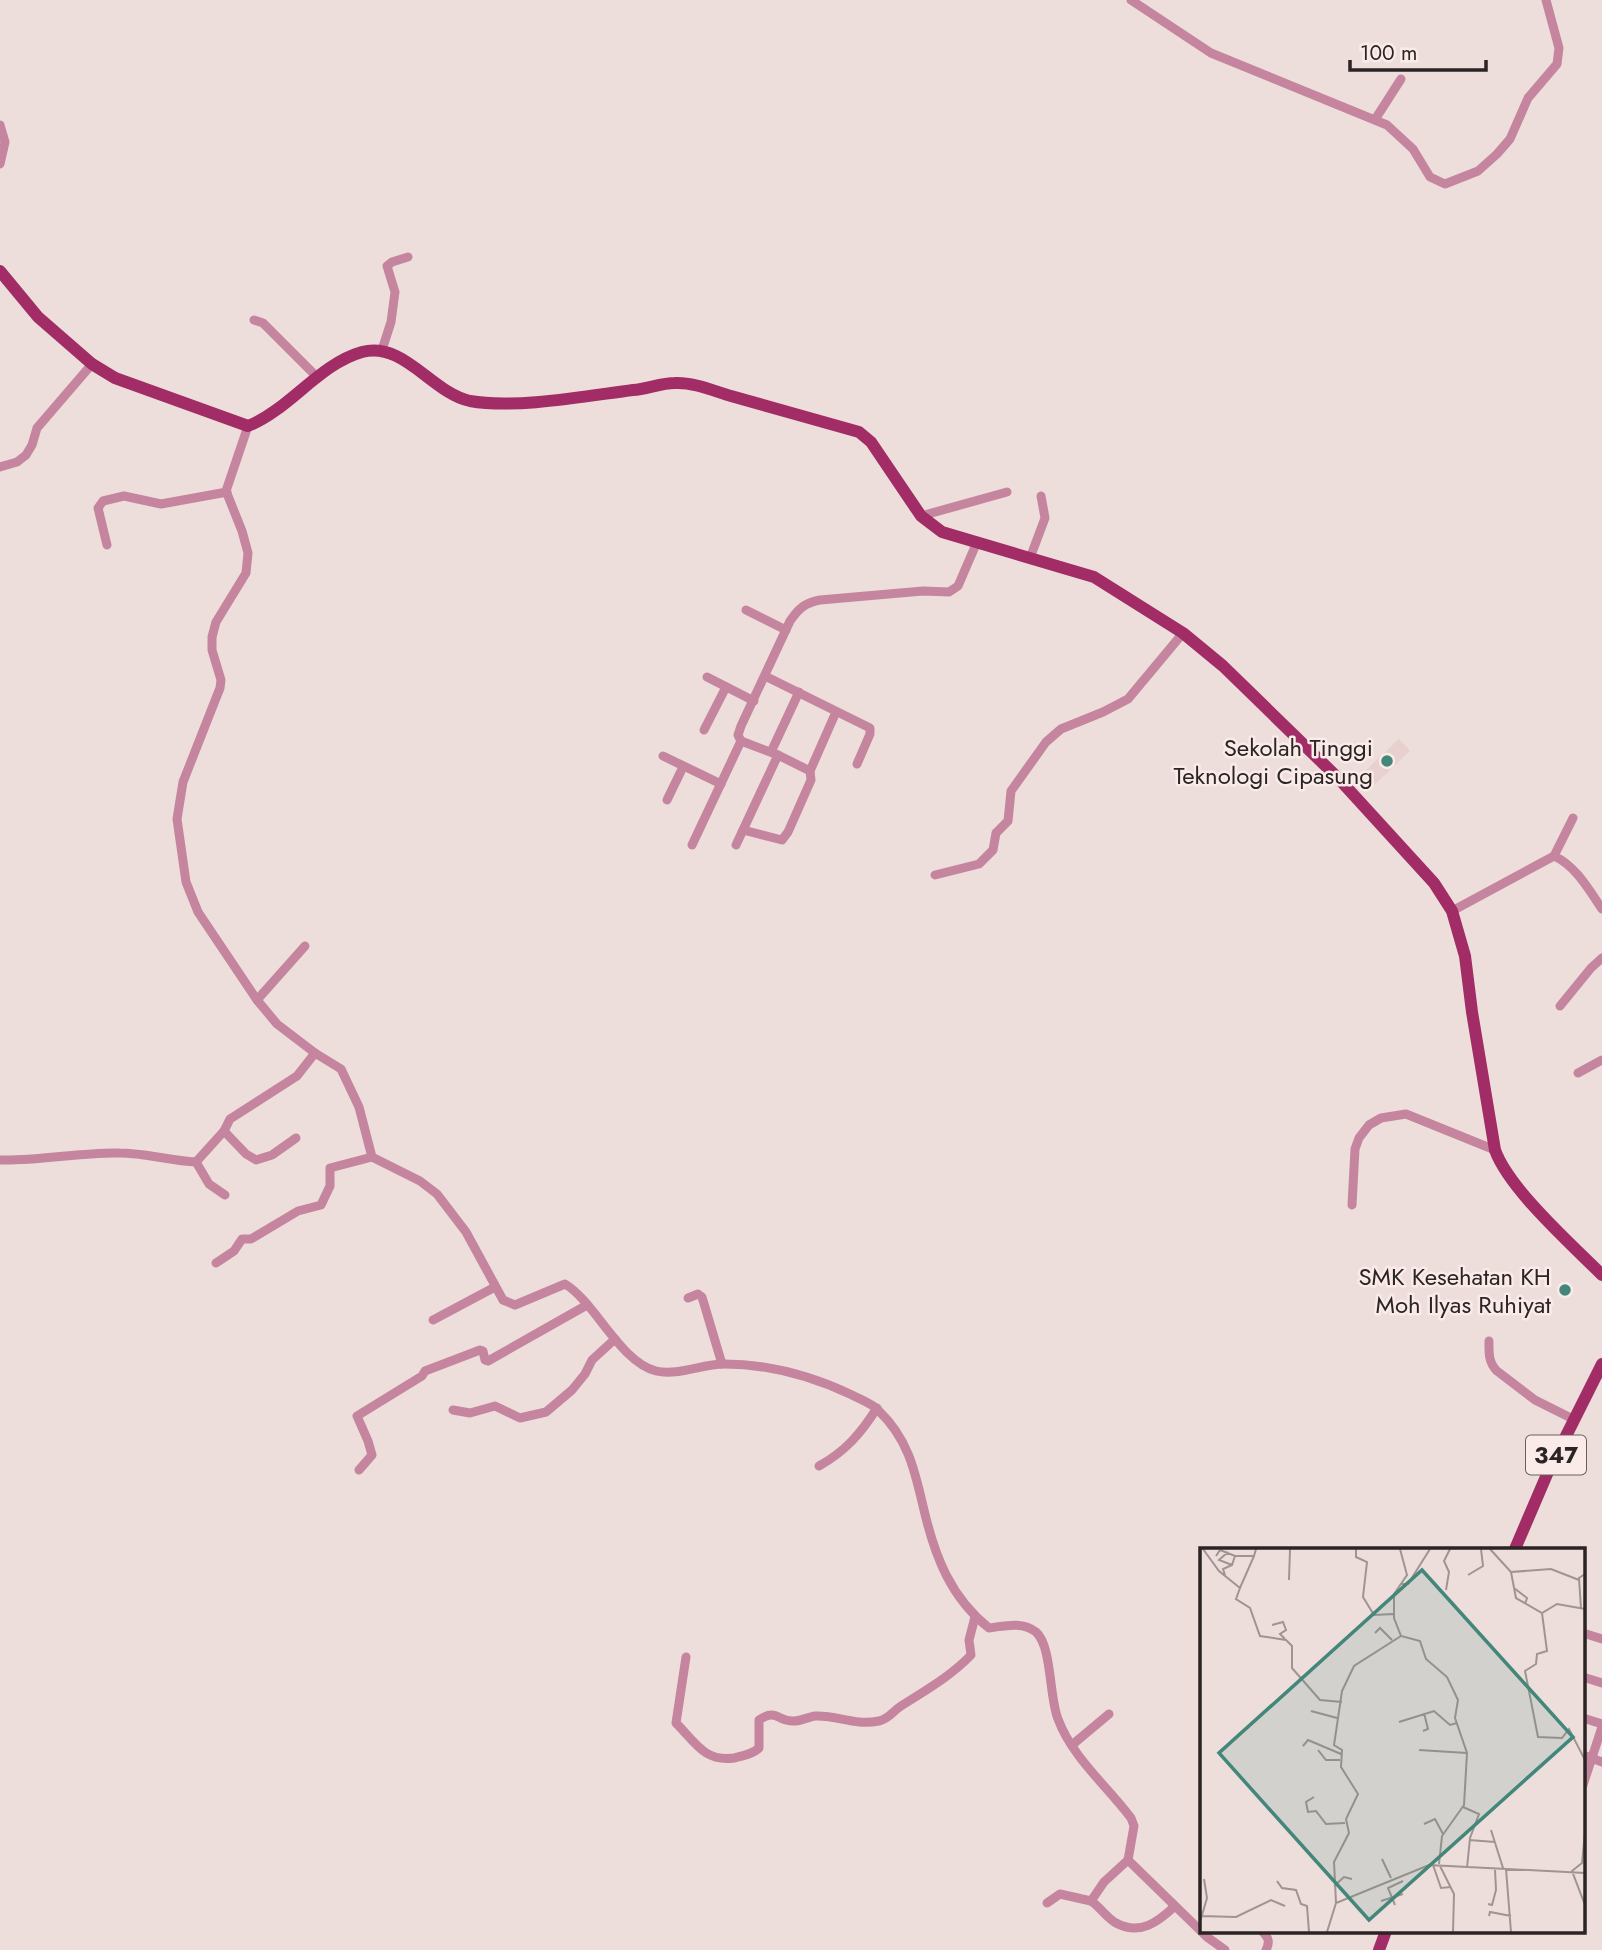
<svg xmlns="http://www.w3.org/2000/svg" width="1602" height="1950" viewBox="0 0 1602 1950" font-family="Jost,sans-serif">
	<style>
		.built { fill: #e7d0cd }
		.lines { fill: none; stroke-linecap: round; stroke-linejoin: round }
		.minor { stroke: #c6859e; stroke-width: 9 }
		.major { stroke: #a22d66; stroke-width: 12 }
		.poi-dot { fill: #43877b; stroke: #faebe9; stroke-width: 2.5 }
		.labels { text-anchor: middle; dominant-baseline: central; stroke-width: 5; stroke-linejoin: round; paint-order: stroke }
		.shield { fill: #faebe9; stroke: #68605f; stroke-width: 2 }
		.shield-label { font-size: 23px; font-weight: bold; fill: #2a2524 }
		.poi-label { font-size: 24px; fill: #2a2524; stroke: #faebe9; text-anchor: end }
		.inset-road { fill: none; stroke: #9f9492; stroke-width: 2 }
		.view { fill: #43877b; fill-opacity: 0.15; stroke: #43877b; stroke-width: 3.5 }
		.inset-edge { fill: none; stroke: #2a2524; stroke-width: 3.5 }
	</style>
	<rect width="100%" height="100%" fill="#eddedc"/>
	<path class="built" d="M1399,739L1410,751L1375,784L1364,772Z"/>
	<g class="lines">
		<g class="minor">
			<path d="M1131,0L1211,53L1387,125L1413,149L1430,177L1445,184L1478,171L1497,154L1510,139L1528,98L1557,64L1559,48L1546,0"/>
			<path d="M1376,118L1401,79"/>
			<path d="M0,125L5,142L0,164"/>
			<path d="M254,320L263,323L318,378"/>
			<path d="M382,350L391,322L395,292L387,266L392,262L408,257"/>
			<path d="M248,426L226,491L242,531L248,553L246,573L216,622L212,637V650L221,680L220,688L183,782L177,819L186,882L198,912L257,1000L277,1024L315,1053L341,1069L359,1107L372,1157L420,1181L437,1194L466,1232L503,1300L515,1305L565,1284C595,1302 620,1362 656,1371C678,1376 702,1364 724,1364C769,1364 812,1376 852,1395C861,1400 872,1403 879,1411C909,1440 915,1472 924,1510C935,1557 951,1598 989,1628C1005,1626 1022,1621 1036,1632C1052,1646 1049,1697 1058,1719C1072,1757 1107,1786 1131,1818L1134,1826L1128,1860L1207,1937L1225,1950"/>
			<path d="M0,467L17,462L26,455L32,445L37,428L92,364"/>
			<path d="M921,516L1007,492"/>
			<path d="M107,545L98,508L103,501L124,496L161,504L227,492"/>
			<path d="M1030,558L1045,518L1041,496"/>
			<path d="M746,610L786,630"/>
			<path d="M765,676L870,728V734L857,764"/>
			<path d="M707,677L754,701"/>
			<path d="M704,730L726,687"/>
			<path d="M771,752L799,692"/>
			<path d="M663,756L721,784"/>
			<path d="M810,771L836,712"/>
			<path d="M667,800L683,767"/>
			<path d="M743,830L782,840L788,832L811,780L810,771L778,755"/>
			<path d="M692,845L741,741L738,735L741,726L790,621C799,608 805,603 820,600L923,591L949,592L958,586L977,542"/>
			<path d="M736,845L778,755L741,741"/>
			<path d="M1554,856L1573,818"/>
			<path d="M935,875L979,864L993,850L996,833L1008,821L1011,791L1046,742L1061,729L1103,712L1128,699L1183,633"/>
			<path d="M1452,911L1554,856C1576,866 1589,890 1602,909"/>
			<path d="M257,1000L305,946"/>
			<path d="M1560,1006L1591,968L1602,958"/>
			<path d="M1578,1073L1602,1060"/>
			<path d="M224,1131L246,1154L256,1160L272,1155L296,1138"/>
			<path d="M0,1160C40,1161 80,1152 120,1153C145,1153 171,1161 196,1162L224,1131L230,1119L297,1076L315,1053"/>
			<path d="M196,1162L209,1184L225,1195"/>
			<path d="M1352,1205L1355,1149L1359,1138L1369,1125L1381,1118L1406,1114L1495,1150"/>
			<path d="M216,1263L234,1251L242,1239H251L298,1211L321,1205L330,1186V1168L372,1157"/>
			<path d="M688,1298L698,1294L702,1297L722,1364"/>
			<path d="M433,1320L495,1287"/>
			<path d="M1489,1341C1489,1352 1488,1362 1497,1371L1535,1400L1573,1419"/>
			<path d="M453,1410L470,1413L495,1406L520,1418L546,1412L572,1390L585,1374L592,1360L615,1339"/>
			<path d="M819,1466C846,1451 861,1433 877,1408"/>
			<path d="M359,1470L372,1455L368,1441L357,1416L422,1376L425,1371L480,1350L483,1351L485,1360L488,1361L587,1305"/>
			<path d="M1583,1633L1602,1639"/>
			<path d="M686,1657L676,1723C695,1742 704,1762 734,1758C743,1756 753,1754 759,1748V1720C777,1708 778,1722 794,1721C801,1721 808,1717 815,1716C838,1715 854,1726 879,1721C889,1719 893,1711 901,1706C926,1690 951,1676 971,1655L969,1640L975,1617"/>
			<path d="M1583,1677L1602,1683"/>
			<path d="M1583,1718L1602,1724"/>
			<path d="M1072,1745L1109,1714"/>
			<path d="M1583,1755L1602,1762"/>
			<path d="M1583,1785L1602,1727"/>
			<path d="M1091,1901C1100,1907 1107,1918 1116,1923C1140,1936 1158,1922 1175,1906"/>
			<path d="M1047,1903L1060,1894L1091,1901L1104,1882L1128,1860"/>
			<path d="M1262,1931C1269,1938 1270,1942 1266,1950"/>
		</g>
		<g class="major">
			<path d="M0,271L38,317L92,364L115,378L248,426C289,410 319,364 362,352C404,341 432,393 470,401C516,409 586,396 633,390C647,389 661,383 675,383C693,382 714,391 731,396C774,408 816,420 859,432L871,442L921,516L942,532L1094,577L1183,633L1223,666L1339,779L1434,883L1452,911L1465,956L1472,1012L1495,1150C1509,1189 1571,1244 1602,1275"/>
			<path d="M1515,1549L1548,1472L1602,1364"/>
			<path d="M1379,1950L1386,1931"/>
		</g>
	</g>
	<g class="poi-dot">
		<circle cx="1387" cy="761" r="7"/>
		<circle cx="1565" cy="1290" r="7"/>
	</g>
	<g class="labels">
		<rect class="shield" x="1526" y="1435.5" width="60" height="39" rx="5"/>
		<g class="shield-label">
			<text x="1556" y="1455">347</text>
		</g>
		<g class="poi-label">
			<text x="1373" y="747">Sekolah Tinggi<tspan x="1373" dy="28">Teknologi Cipasung</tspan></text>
			<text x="1551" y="1276">SMK Kesehatan KH<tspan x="1551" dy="28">Moh Ilyas Ruhiyat</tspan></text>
		</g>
	</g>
	<g transform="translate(1200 1548)">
		<rect width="385" height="385" fill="#eddedc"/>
		<path class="inset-road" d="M3,1L19,23L40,40L54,8M156,1V9L167,14L163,49L174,67L193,66M200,1L207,27L194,46V70L201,88L220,93L226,111L247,129L258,152L255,170L267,205L264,257L242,288L239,316M290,1L311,24L316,50L342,65L357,56L385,61M28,4L19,12L32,17M16,8L20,2L35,8H54L56,1M311,24L351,21L379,32M25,27L23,21L32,17L35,8M268,27L283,18L281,1M89,32L90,1M202,36H208L230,1M40,40L36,51L50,60L60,88L86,92L92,98V120L120,152L142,154M314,40L327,50L325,56M246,42L249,24L244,13L250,1M381,61L379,30L385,26M342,65L347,103L337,106L336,116L325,123L338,189L362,190L369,181L385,212M72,77L83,74L86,82L80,86L85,91M175,85L180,80L192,92M111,163L137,170M199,174L234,163L250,177L257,175M223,183L228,181L224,165M103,198L108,192L141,206M118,202L126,212H140M219,202L267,205M114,249L106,254L108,264L116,263L126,276L145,275M263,259L279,266L270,290L267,320M0,264V319M224,276L235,271L243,286M291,282L303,320M385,284L382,315L372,323L385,357M269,292L295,294M182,311L191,330M233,317L241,340L251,339M240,318L254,346L253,384M306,321L311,384M77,333L82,340L96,342L101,356L107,358L109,384M134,338L144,329L152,331M181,353L203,346M136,355L134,314L149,285L146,271L158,246L141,219L142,202L134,197L142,143L154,118L201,88M288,356L292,357L296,342L295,322M195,357L188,340L203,333M1,368L36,369L71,352L85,358M289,368L290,364L311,368M0,374L7,350L4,331M127,384L136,355L229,317L385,325"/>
		<path class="view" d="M222,22L373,189L169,372L19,205Z"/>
		<rect width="385" height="385" class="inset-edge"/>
	</g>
	<path d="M1350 60v10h136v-10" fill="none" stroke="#2a2524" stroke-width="3.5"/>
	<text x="1360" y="60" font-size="21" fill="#2a2524" stroke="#faebe9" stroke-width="5" paint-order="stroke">100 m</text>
</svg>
